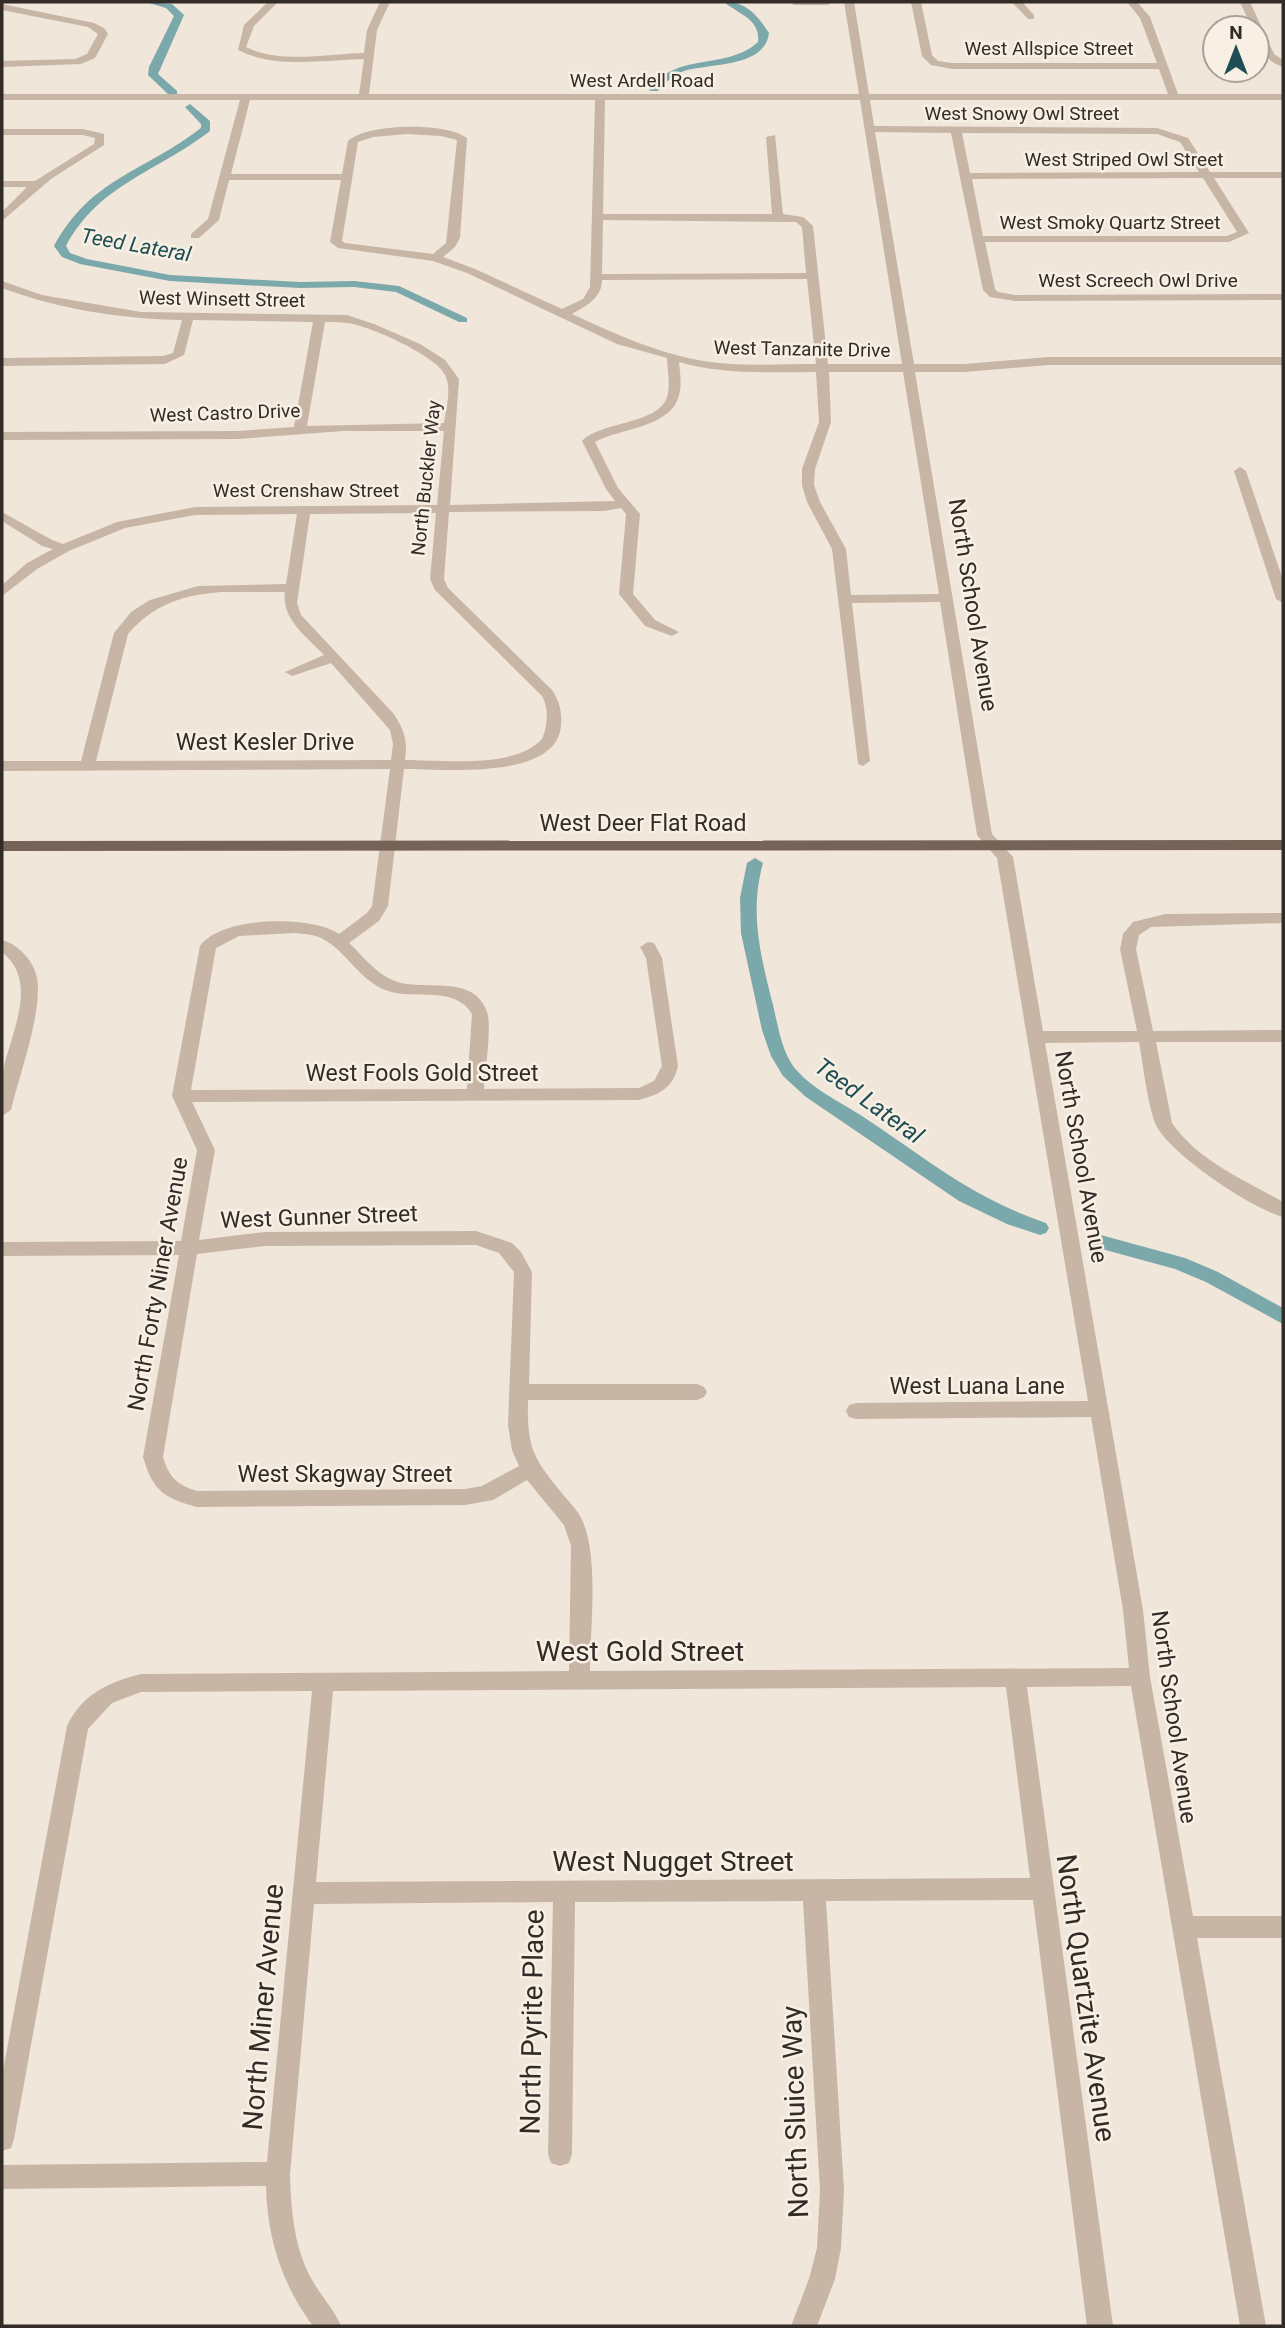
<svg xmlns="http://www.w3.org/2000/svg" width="1285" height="2328" viewBox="0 0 1285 2328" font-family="Roboto,sans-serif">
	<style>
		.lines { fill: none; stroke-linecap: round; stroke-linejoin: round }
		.canal { fill: #7aa8ab; fill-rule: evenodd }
		.minor { fill: #c7b6a6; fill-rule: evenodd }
		.major { fill: #756358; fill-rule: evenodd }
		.labels { text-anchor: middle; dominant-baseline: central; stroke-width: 5; stroke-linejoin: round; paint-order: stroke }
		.far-street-label { font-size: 19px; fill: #332b26; stroke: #f8f0e5 }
		.far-water-label { font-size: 21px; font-style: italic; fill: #1e4e53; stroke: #f8f0e5 }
		.street-label { font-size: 23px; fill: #332b26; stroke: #f8f0e5 }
		.water-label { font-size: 24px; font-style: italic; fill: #1e4e53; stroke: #f8f0e5 }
		.near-street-label { font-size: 28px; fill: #332b26; stroke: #f8f0e5 }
	</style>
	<rect width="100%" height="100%" fill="#f0e6d9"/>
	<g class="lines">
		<g class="canal">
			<path d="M146,2L172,4L184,15L158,74L177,91V95H169L148,75L149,67L174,16L166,8Z"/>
			<path d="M724,2C746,1 758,16 769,33C765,68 710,63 684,71C673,75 665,83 658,91H650L649,89C679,51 726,71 758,42C761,19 738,14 724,2Z"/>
			<path d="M190,104L210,121V131C157,172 99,184 66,246L70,253L87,259L170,275L300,282L354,281L399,286L467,318V322H459L396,292L354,287L300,288L170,281L80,264L62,257L54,246C91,178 144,172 201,128V124L185,107Z"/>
			<path d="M755,858L763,863C749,913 761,957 773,1005C778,1026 781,1048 793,1066C810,1088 839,1101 862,1116C924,1157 974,1199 1046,1223L1049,1228L1046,1233L1040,1235L1007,1224L959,1201L806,1097L783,1076L771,1056L762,1030L741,933L740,898L747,863Z"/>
			<path d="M1097,1234L1185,1258L1218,1272L1283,1308V1324L1206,1282L1175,1269L1091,1246L1088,1241L1091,1236Z"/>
		</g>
		<g class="minor">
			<path d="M268,2H278L254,26L246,47C280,64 328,54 364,53L367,30L380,2H390L377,30L369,94H859L844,2H854L869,94H1168L1159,69H952L931,65L922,56L911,2H921L932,55L938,61L952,63H1157L1140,18L1127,2H1137L1150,17L1178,94H1283V100H870L874,126L1157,128L1188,138L1210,172H1283V178H1214L1249,233L1229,242H985L995,289L998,292L1015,295L1283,294V300L1015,301L990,297L983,290L951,133L875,132L914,364H965L1049,357H1283V365H1049L965,372H915L992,834L1013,857L1043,1031H1137L1120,949L1123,934L1133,922L1165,914L1283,913V923L1151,927L1139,935L1136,949L1153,1031L1283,1030V1042H1156L1172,1123C1198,1161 1245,1180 1283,1202V1217C1251,1208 1173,1156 1157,1127C1148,1109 1143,1064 1139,1042L1045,1043L1143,1610L1150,1677L1193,1916H1283V1938H1197L1266,2326H1240L1131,1686L1027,1687L1113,2326H1087L1033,1900L826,1901L844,2190L841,2248L835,2279L817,2326H791L809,2279L817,2248L820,2190L803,1901L575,1902L572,2154L569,2163L560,2166L551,2163L548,2154L553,1902L314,1904L290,2174C291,2211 294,2247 312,2280C321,2296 334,2309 341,2326H313C282,2285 267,2237 266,2186L2,2189V2165L267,2162L312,1691L141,1692L112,1703L88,1729L14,2139L11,2148L2,2151V2076L67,1726C82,1694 109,1682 141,1674L569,1671L571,1546L564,1525L527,1480L493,1500L465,1505L197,1507C164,1498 153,1491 143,1457L179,1255L2,1256V1242L181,1241L197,1150L172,1096L200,946C221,916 311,915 339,934L367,913L372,906L390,769L2,771V761H81L114,633L131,612L150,600L198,586L286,584L297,514L195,515L125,528L69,551L37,569L2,596V585L27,563L53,549L42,546L2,521V512L52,540L63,544L117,522L195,507L437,505L444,431H343L238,439L2,440V432L238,431L294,427L313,322L193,320L184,355L165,364L2,366V358L163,356L173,353L182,320C121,319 58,309 2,288V281L42,295L141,312L347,315L374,324L420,344L445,360L459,379L450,505L615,501L606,489L582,441C601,421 658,425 667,397C671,385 667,370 667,358L617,344L467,273L433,261L338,248L330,242L341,180H229L219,220L199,238H191V234L208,219L240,100H2V94H359L364,59C323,60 275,69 238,50L244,25ZM250,100H595L590,287L583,299L562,309L475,269L443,257L455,247L460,238L467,138C447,122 367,123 348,141L342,174H231ZM605,100H860L902,364H828L813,226L803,217L783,214L775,135L766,137L772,214H603ZM962,133L1157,134L1180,142L1199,172L970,173ZM407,134L441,136L457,140L446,243L433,254L345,243L342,241L358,142L373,137ZM1203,178L1237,232L1227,236H983L972,179ZM603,220L796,222L802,227L806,273L602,274ZM807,279L816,364C778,364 740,367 703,361C657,353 613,333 572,314C586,306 602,298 602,280ZM325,322C332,322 340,322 347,323C368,325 437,356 445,375C452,388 446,409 444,423L307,426ZM679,362C724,375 770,372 816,372L819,422L802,469V485L807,502L832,549L858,764L863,766L870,761L852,603L940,602L977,835L997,858L1088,1401L856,1403L849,1405L846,1411L849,1417L856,1419L1091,1417L1123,1610L1129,1668L590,1671C590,1628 599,1561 583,1522C579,1511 568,1501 561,1492C532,1457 527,1446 528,1400H697L704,1397L707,1392L704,1387L697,1384H529L532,1272L521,1252L512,1243L476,1231L265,1232L199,1240L215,1150L192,1102L639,1100C660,1094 673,1088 678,1066L662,958L654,943L648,942L640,947L646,958L662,1066L654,1081L639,1088L484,1089C485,1073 492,1025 487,1012C474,973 424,992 395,981C376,974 363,956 349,943L379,921L388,906L404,769C442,769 556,781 561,726C562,712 560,702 552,690L448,588L444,579L449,512L604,511L621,508L626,514L619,594L645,626L672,636L679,632L655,620L633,594L640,514L618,488L595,442C620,428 671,428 679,395C682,385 680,372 679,362ZM829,372H903L939,594L851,595L846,549L820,502L814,485L815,469L831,422ZM436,513L430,579L435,590L542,696C549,709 548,725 542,739C514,769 445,760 405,760C408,740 404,729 393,713L301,615L297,603L310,514ZM221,592H285C281,619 307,637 324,655L285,672L292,676L331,663L390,730L393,744L391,760L96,761L128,634C154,604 183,595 221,592ZM295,933C303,934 313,934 321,938C347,951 359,981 388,991C415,1000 455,985 472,1014L467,1089L191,1090L216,948L239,936ZM476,1245L499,1253L514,1272L508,1425L512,1450L519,1466L482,1486L465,1489L197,1491C177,1485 169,1477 163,1457L197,1254L265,1246ZM1006,1687L1030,1878L316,1882L333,1691Z"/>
			<path d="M789,2H833L828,5H794Z"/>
			<path d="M1012,2H1022L1034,15V19H1028Z"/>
			<path d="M1240,2H1250L1274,54L1283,60V67C1265,61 1257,47 1257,28H1252Z"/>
			<path d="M2,4L94,23L104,28L108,34L95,58L81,64L2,67V61L75,59L87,54L98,34L88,27L2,10Z"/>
			<path d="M2,129H83L104,134V145L51,179L2,221V212L27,187H2V181H35L94,144L95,138L83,135H2Z"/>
			<path d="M1240,467L1246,471L1283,580V603L1276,599L1234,471Z"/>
			<path d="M2,940C18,944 34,961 37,978C43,1011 19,1076 11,1110L2,1116C1,1105 0,1090 2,1078C7,1038 42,984 2,952Z"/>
		</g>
		<path class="major" d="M1283,840V850L2,851V841Z"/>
	</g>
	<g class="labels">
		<g class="far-street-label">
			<text x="1049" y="48">West Allspice Street</text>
			<text x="642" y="80">West Ardell Road</text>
			<text x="1022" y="113">West Snowy Owl Street</text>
			<text x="1124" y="159">West Striped Owl Street</text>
			<text x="1110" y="222">West Smoky Quartz Street</text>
			<text x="1138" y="280">West Screech Owl Drive</text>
			<text transform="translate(222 299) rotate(1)">West Winsett Street</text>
			<text transform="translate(802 349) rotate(1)">West Tanzanite Drive</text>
			<text transform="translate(225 413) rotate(-2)">West Castro Drive</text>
			<text transform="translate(426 478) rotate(-84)">North Buckler Way</text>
			<text x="306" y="490">West Crenshaw Street</text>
		</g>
		<g class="far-water-label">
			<text transform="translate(136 245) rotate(10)">Teed Lateral</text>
		</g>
		<g class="street-label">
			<text transform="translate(973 605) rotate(81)">North School Avenue</text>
			<text x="265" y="742">West Kesler Drive</text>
			<text x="643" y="823">West Deer Flat Road</text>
			<text x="422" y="1073">West Fools Gold Street</text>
			<text transform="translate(1081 1157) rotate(80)">North School Avenue</text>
			<text transform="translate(319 1217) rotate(-2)">West Gunner Street</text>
			<text transform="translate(158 1284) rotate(-80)">North Forty Niner Avenue</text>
			<text x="977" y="1386">West Luana Lane</text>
			<text x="345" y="1474">West Skagway Street</text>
			<text transform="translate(1174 1717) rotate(82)">North School Avenue</text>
		</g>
		<g class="water-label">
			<text transform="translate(869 1101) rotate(36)">Teed Lateral</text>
		</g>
		<g class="near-street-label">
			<text x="640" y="1651">West Gold Street</text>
			<text x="673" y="1861">West Nugget Street</text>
			<text transform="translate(1086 1998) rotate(82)">North Quartzite Avenue</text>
			<text transform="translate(263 2007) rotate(-85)">North Miner Avenue</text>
			<text transform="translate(532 2022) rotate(-89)">North Pyrite Place</text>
			<text transform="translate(795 2112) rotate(-92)">North Sluice Way</text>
		</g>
	</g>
	<rect width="1285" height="2328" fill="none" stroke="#332b26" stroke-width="7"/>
	<g transform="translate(1236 49)"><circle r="33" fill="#f8f0e5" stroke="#a9a199" stroke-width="2"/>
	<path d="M0-5L12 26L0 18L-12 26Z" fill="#1e4e53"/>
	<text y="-10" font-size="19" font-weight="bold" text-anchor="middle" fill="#332b26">N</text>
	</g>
</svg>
